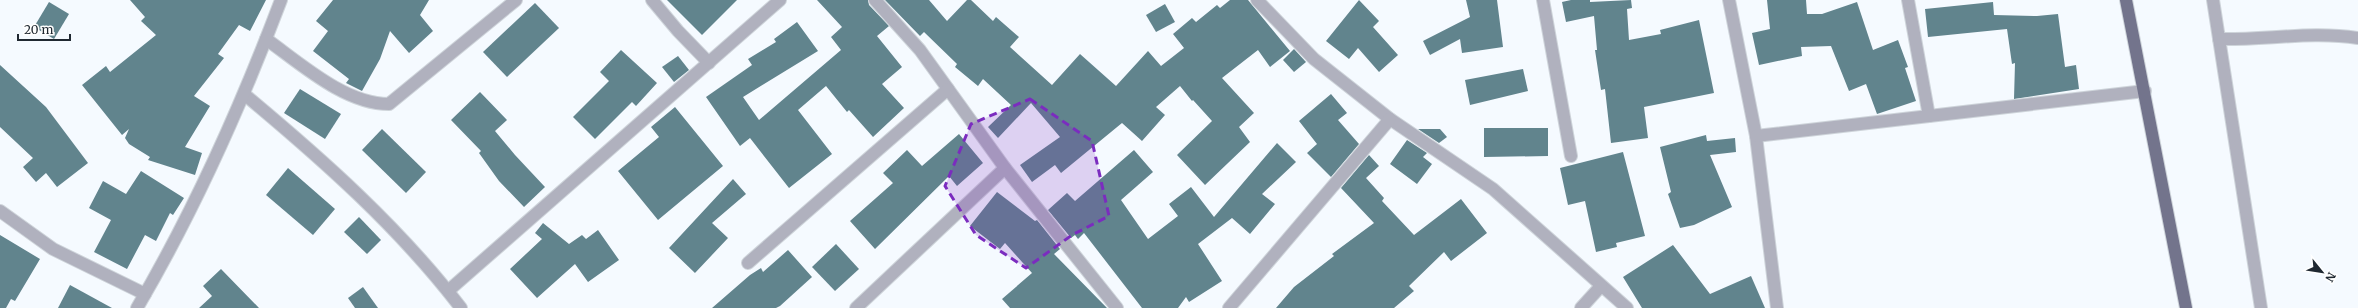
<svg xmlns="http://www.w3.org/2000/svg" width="2358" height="308" viewBox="0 0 2358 308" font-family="Merriweather,serif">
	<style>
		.building { fill: #61848d }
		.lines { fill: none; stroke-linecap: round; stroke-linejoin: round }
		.minor-casing { stroke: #ced4da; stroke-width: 14 }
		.major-casing { stroke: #ced4da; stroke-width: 14 }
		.minor { stroke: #b0b1be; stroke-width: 12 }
		.major { stroke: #73748c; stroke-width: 12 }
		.marked { fill: #7b2cbf; fill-opacity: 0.2; stroke: #7b2cbf; stroke-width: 3; stroke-dasharray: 8 5; stroke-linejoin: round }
	</style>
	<rect width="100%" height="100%" fill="#f5faff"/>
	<g class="building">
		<path d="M130,0H266L250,31L239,25L218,54L224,58L194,96L210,106L185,147L202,153L195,175L148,160L150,157L129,144L125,138L129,129L122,135L82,85L106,66L110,72L156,35L141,21L145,17Z"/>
		<path d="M333,0H429L420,15L433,31L409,53L390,31L380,59L362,91L346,83L349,79L313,51L328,31L316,21Z"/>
		<path d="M667,0H737L702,35Z"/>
		<path d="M817,0H868L869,5L889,26L877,36L902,67L882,84L904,108L873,137L849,110L847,112L826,86L798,110L832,154L789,188L750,138L740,146L706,97L752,65L748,59L776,42L774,39L797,22L818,51L743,97L759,120L841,50L831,37L842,27Z"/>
		<path d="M885,0H929L947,21L967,0H971L993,21L996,17L1019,37L1010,47L1052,85L1080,54L1116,86L1148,51L1161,66L1184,48L1173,34L1192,18L1196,22L1217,5L1220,8L1230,0H1248L1290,51L1270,67L1258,50L1222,78L1254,113L1239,127L1250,142L1205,185L1177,155L1212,121L1193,100L1192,101L1180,86L1156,107L1165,115L1142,141L1122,123L1061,173L1055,165L1032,182L1020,165L1060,137L1031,103L998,138L988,127L1011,105L983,79L978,86L955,67L957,64L924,32L920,36Z"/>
		<path d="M1359,0L1379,21L1373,27L1398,55L1379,72L1358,48L1349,59L1326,41Z"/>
		<path d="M1466,0H1497L1503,47L1462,53L1460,39L1430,55L1423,41L1470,17Z"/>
		<path d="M1571,0H1590V2L1631,0L1632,8L1627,9L1629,40L1661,34L1660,30L1699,20L1714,93L1644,107L1648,138L1611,143L1605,89L1601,90L1595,50H1597L1594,16L1566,22L1562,2Z"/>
		<path d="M1767,0H1806L1807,14H1822L1857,2L1873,50L1898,40L1908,67L1905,68L1916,101L1877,114L1866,84L1849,91L1831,46L1801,47L1802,56L1759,65L1752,33L1770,29Z"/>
		<path d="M49,2L69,14L54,39L34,27Z"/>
		<path d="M1993,2L1994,15L2037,16L2058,14L2065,67L2076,65L2079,89L2014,99L2015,63L2012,64L2007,29L1928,37L1925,9Z"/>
		<path d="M535,3L559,28L507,77L483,52Z"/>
		<path d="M1165,4L1175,22L1156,32L1146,15Z"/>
		<path d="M1294,49L1306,62L1294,72L1283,60Z"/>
		<path d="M621,50L657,83L636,106L632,102L595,139L573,117L609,81L600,72Z"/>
		<path d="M678,56L689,70L674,82L662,67Z"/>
		<path d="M0,65L46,107L88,163L57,187L46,173L36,182L23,167L33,158L0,127Z"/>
		<path d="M1523,69L1528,91L1470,105L1465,80Z"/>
		<path d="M300,89L341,114L325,139L284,113Z"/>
		<path d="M480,92L507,120L495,131L515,155L545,187L524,207L499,181L479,153L481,151L451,120Z"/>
		<path d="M1331,94L1347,113L1338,120L1359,144L1331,177L1307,153L1317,144L1299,121Z"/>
		<path d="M675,107L723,166L658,220L618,171L659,137L651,127Z"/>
		<path d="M1484,128H1548V156L1484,157Z"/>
		<path d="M382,129L426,172L406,193L362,150Z"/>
		<path d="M1418,129H1440L1447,137L1439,143Z"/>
		<path d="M959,134L983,163L957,186L949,176L875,249L850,221L893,183L883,173L907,150L922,166Z"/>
		<path d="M1706,135L1707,141L1735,138L1736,152L1710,155L1732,207L1694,225L1680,228L1668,194L1671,192L1660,147Z"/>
		<path d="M1407,140L1427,153L1423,157L1432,164L1417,184L1390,164Z"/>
		<path d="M1277,143L1296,162L1262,194L1275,204L1250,234L1232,218L1198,244L1222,281L1189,302L1186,297L1178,308H1142L1084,233L1078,239L1075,235L1071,238L1048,210L1067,193L1075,201L1134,150L1153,172L1121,200L1148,239L1178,216L1169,204L1191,187L1214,217Z"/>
		<path d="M1623,152L1645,236L1616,243L1617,247L1596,252L1585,201L1568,205L1560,168Z"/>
		<path d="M1369,155L1379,166L1366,178L1384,198L1382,201L1414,235L1461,199L1487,233L1451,261L1444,252L1409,286L1414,291L1394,308H1276L1294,287L1334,256L1332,254L1374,223L1341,188Z"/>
		<path d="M288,168L335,209L313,235L266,195Z"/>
		<path d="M141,171L184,198L173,215L170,213L156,241L145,235L127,269L94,252L111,220L89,208L103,181L126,194Z"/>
		<path d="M733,179L746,194L712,223L728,238L695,273L669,248Z"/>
		<path d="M997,192L1035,221L1037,220L1060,249L1054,254L1107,308H1010L1002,299L1032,273L1005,243L1000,249L970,226Z"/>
		<path d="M359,217L381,240L367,254L344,232Z"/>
		<path d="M543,223L569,244L582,235L586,239L598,230L619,260L588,282L575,264L537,298L510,269L542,239L535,233Z"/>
		<path d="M0,235L40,259L15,301L11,299L6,308H0Z"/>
		<path d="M836,244L859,269L835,291L812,267Z"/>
		<path d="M1673,245L1710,294L1751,276L1765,308H1642L1623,277Z"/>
		<path d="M788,250L812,277L780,306L776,308H712L750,275L761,268L763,272Z"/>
		<path d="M221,269L259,308H199L212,296L203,286Z"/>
		<path d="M70,285L112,308H58Z"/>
		<path d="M363,287L378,308H355L348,298Z"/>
	</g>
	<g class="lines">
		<g class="minor-casing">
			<g id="minor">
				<path d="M652,0L678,31L709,63"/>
				<path d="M875,0L920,50L1005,168L1117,308"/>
				<path d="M1257,0L1314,59L1390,119L1493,189L1627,308"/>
				<path d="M1543,0L1571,156"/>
				<path d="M1729,0L1756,136L1777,308"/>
				<path d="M1908,0L1929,116"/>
				<path d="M2213,0L2261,308"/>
				<path d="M266,39C301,64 345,104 389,104L516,0"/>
				<path d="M2219,39C2266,40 2312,31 2358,38"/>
				<path d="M244,94C322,159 399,227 461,308"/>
				<path d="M1756,136L2145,91"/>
				<path d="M0,211L53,249L145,294"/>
				<path d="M748,263L948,89"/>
				<path d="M448,291L780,0"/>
				<path d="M137,308C194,211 241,106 281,0"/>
				<path d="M856,308L1005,168"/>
				<path d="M1229,308L1390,119"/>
				<path d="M1581,308L1601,286"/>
			</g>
		</g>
		<g class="major-casing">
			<path id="major" d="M2126,0L2186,308"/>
		</g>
		<use href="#minor" class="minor"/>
		<use href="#major" class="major"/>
	</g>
	<path class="marked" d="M1030,99L1092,141L1109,216L1072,235L1026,268L976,235L945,186L971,124Z"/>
	<g transform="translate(2322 272) rotate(120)" stroke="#ffffff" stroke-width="3" paint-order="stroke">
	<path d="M0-3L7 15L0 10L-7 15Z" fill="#1f2831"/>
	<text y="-6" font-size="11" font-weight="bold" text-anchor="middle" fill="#1f2831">N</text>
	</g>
	<path d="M18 34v6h52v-6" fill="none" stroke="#1f2831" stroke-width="2"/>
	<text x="24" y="34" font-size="12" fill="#1f2831" stroke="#ffffff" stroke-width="3" paint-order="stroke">20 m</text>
</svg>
